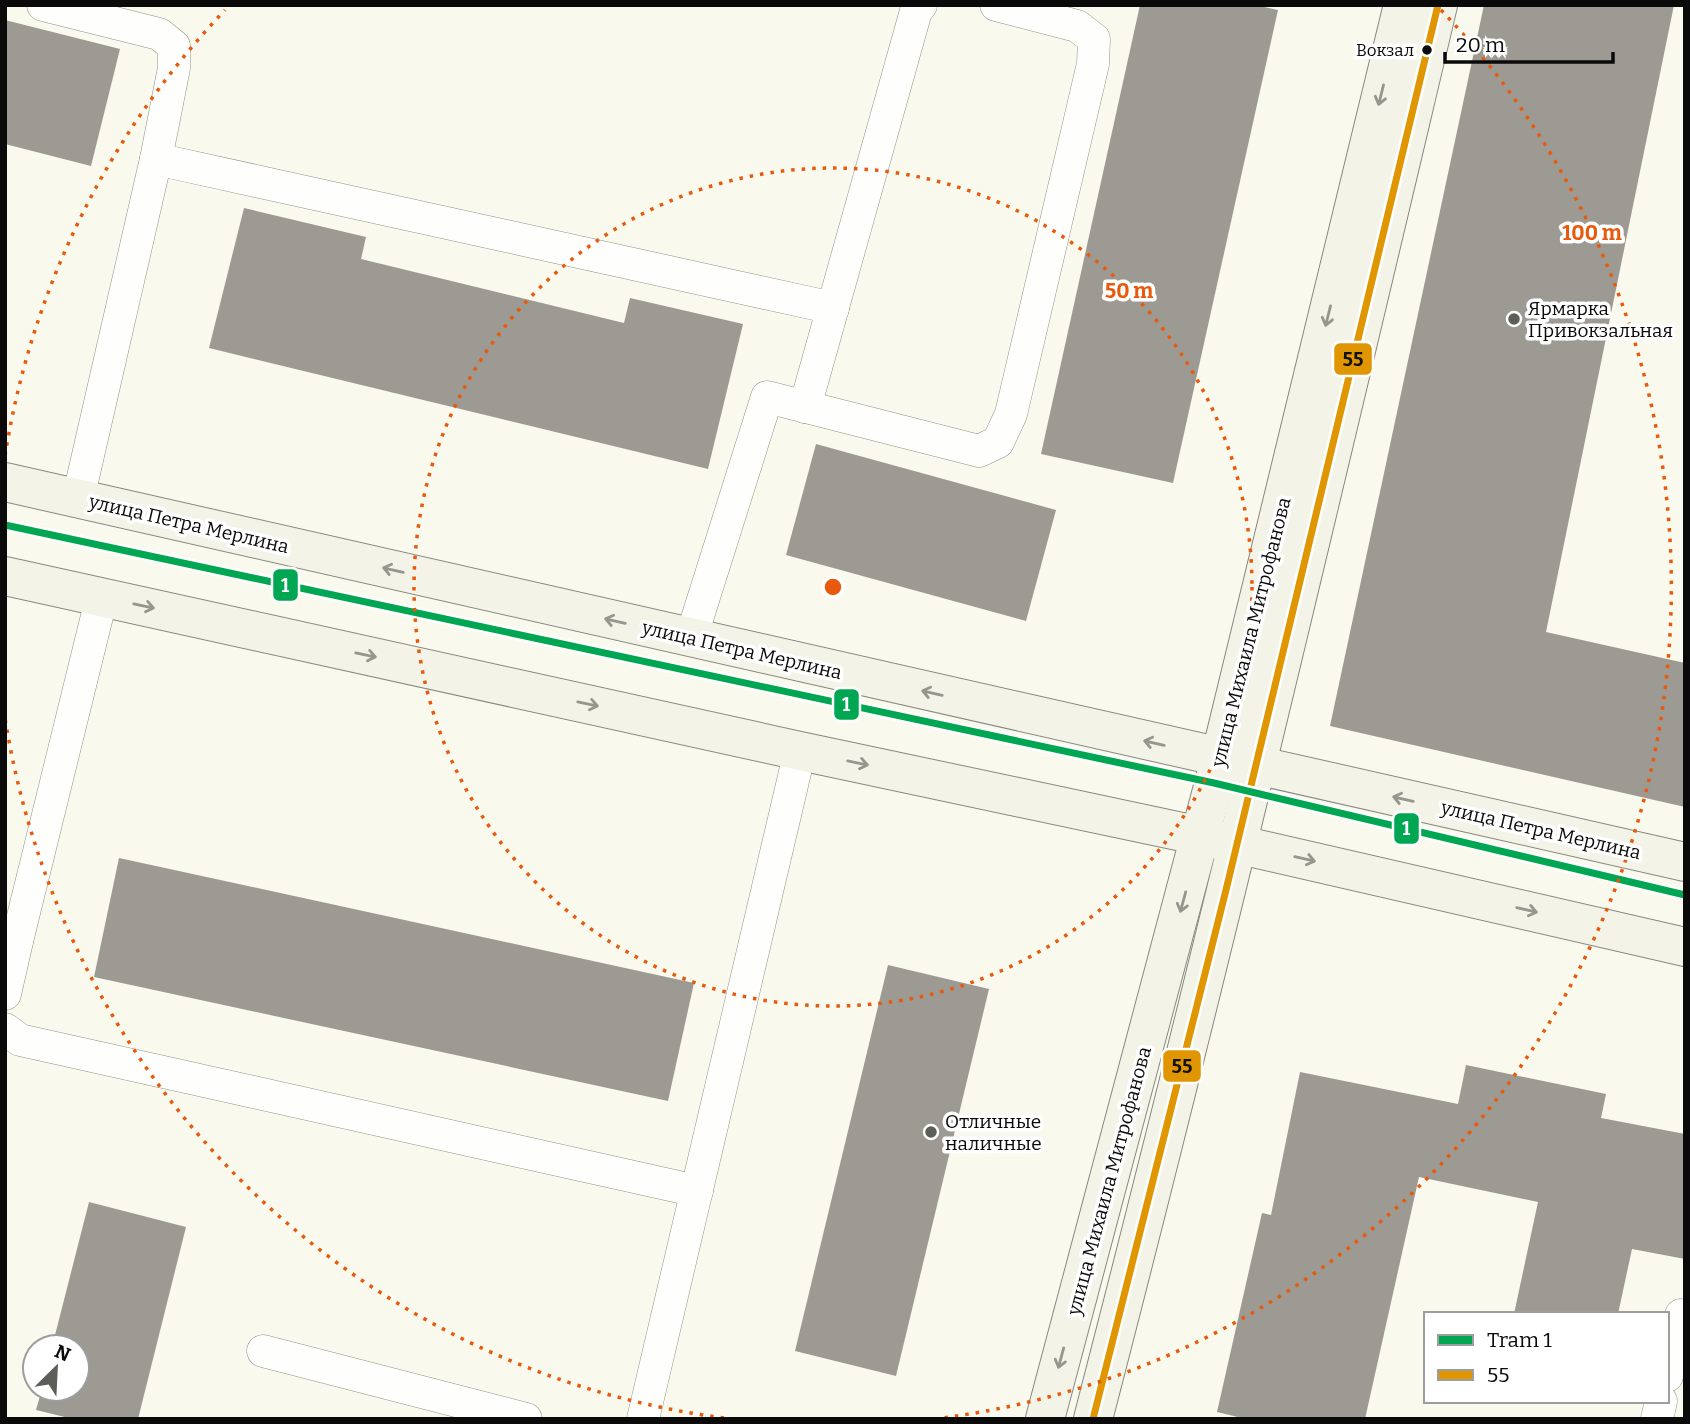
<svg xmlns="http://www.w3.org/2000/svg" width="1690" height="1424" viewBox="0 0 1690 1424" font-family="Bitter,serif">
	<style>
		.building { fill: #9c9a93 }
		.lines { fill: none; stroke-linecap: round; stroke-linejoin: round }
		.service-casing { stroke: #92928c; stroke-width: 33 }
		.secondary-casing { stroke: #888883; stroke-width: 40 }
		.service { stroke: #fefefc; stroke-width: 32 }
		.secondary { stroke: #f3f4e7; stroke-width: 38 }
		.bus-1-casing { stroke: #fff; stroke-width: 12 }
		.bus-1 { stroke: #df9601; stroke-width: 7 }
		.tram-1-casing { stroke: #fff; stroke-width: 12 }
		.tram-1 { stroke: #00a651; stroke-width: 7 }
		.oneway { stroke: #96968f }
		.ring { fill: none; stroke: #e8590c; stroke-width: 3.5; stroke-dasharray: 3.5 7 }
		.bus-dot { fill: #0a0a0a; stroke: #fff; stroke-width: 2.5 }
		.poi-dot { fill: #5e5e59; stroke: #fff; stroke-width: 2.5 }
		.labels { text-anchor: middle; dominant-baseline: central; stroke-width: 7; stroke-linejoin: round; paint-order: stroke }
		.bus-label { font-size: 17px; fill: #0a0a0a; stroke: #fff; text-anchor: end }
		.poi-label { font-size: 19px; fill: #0a0a0a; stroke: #fff; text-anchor: start }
		.street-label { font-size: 19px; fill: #0a0a0a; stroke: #fff }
		.centre { fill: #e8590c; stroke: #fff; stroke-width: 3.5 }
		.ring-label { font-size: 21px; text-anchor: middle; font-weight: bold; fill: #e8590c; stroke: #fff; stroke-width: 7; stroke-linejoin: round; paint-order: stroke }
		.line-badge { stroke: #fff; stroke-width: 2.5 }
		.badge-label { font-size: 19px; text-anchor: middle; font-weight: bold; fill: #fff }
		.pale-badge-label { font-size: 19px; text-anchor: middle; font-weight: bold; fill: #111 }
	</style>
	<rect width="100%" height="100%" fill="#f9f9ed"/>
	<g class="building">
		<path d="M1140,5H1255L1278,10L1173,483L1041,454Z"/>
		<path d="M1484,5H1674L1546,632L1685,663V807L1330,726Z"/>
		<path d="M5,20L120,49L91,166L5,144Z"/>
		<path d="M244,208L366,237L361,259L624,323L630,298L743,324L708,469L209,348Z"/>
		<path d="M816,444L1056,510L1026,621L786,555Z"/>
		<path d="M119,858L694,983L668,1101L94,977Z"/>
		<path d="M888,965L989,989L896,1376L795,1351Z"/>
		<path d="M1466,1065L1606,1094L1601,1118L1685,1134V1259L1632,1249L1618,1314H1514L1538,1202L1419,1177L1365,1419H1246L1217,1412L1262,1213L1271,1215L1300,1072L1458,1104Z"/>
		<path d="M89,1202L186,1227L138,1419H73L36,1410L42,1389H77V1347H52Z"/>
	</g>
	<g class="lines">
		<g class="service-casing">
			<g id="service">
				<path d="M43,5L159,34L174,46V68L156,159"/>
				<path d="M805,407L916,11L921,5"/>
				<path d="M78,499L156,159L833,308"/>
				<path d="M691,638L767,397L979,451L998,442L1011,414L1093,64L1094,39L1077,26L996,5"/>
				<path d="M5,939L17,941L102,596"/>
				<path d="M5,994L17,941"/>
				<path d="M5,1029L20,1040L697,1191"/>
				<path d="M263,1351L526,1419"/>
				<path d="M1667,1376L1681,1315"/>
				<path d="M643,1419L800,751"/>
				<path d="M1657,1419L1661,1401"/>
			</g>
		</g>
		<g class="secondary-casing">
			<g id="secondary">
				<path d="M5,482L1685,862"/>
				<path d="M5,576L800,751L1201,836L1685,947"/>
				<path d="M1045,1419L1214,783L1403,5"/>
				<path d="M1093,1419C1215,949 1326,477 1438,5"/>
			</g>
		</g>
		<use href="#service" class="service"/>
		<use href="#secondary" class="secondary"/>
		<g class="bus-1-casing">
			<path id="bus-1" d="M1093,1419L1226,890L1438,5"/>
		</g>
		<use href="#bus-1" class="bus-1"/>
		<g class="tram-1-casing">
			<path id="tram-1" d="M5,525L1214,783L1685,895"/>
		</g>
		<use href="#tram-1" class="tram-1"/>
	</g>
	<defs><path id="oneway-shaft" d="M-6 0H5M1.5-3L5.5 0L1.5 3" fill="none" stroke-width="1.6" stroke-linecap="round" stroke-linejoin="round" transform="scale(1.75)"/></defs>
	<g class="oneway">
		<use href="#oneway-shaft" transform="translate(1381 95) rotate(104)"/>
		<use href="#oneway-shaft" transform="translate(1328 316) rotate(104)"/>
		<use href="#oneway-shaft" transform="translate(393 570) rotate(-167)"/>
		<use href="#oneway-shaft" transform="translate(144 606) rotate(12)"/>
		<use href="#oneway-shaft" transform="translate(615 621) rotate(-167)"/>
		<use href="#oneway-shaft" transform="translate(366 655) rotate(12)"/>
		<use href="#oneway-shaft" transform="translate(932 693) rotate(-167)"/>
		<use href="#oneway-shaft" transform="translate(588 704) rotate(12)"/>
		<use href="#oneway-shaft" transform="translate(1154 743) rotate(-167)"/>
		<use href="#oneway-shaft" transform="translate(858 763) rotate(12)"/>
		<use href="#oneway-shaft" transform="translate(1403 799) rotate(-167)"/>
		<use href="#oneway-shaft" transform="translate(1305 859) rotate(13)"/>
		<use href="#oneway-shaft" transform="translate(1183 902) rotate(105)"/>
		<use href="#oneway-shaft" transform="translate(1527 910) rotate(13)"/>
		<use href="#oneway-shaft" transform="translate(1061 1358) rotate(105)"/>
	</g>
	<g class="ring">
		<circle cx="833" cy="587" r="419"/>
		<path d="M724 1418A838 838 0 0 1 5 718M5 456A838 838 0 0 1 225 10M1441 10A838 838 0 0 1 942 1418"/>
	</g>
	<circle class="bus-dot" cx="1427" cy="50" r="6"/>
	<g class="poi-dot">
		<circle cx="1514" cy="319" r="7"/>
		<circle cx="931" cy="1132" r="7"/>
	</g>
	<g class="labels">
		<g class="bus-label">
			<text x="1414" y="50">Вокзал</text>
		</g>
		<g class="poi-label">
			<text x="1528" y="308">Ярмарка<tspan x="1528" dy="22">Привокзальная</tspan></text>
			<text x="945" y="1121">Отличные<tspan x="945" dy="22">наличные</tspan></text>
		</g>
		<g class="street-label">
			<text transform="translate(189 524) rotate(13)">улица Петра Мерлина</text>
			<text transform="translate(1251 632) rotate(-76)">улица Михаила Митрофанова</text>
			<text transform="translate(742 650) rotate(13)">улица Петра Мерлина</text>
			<text transform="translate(1541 830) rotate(13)">улица Петра Мерлина</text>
			<text transform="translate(1109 1181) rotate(-75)">улица Михаила Митрофанова</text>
		</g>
	</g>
	<circle cx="833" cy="587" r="10" class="centre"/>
	<g class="ring-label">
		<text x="1592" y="240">100 m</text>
		<text x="1129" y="298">50 m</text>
	</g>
	<g class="line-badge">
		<rect x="1333" y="342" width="40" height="34" rx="7" fill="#df9601"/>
		<rect x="272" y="568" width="27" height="34" rx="7" fill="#00a651"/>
		<rect x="833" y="688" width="27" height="33" rx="7" fill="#00a651"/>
		<rect x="1393" y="812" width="27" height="33" rx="7" fill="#00a651"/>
		<rect x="1162" y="1049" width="40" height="34" rx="7" fill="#df9601"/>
	</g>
	<g class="badge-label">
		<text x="285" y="592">1</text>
		<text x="846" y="711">1</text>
		<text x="1406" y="835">1</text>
	</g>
	<g class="pale-badge-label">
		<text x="1353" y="366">55</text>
		<text x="1182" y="1073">55</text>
	</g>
	<rect width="1690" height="1424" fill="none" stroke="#0a0a0a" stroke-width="14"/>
	<rect x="1424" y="1312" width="245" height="91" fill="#ffffff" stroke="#9d9d9d" stroke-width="2"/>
	<rect x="1438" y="1335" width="35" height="10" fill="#00a651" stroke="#9d9d9d" stroke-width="2"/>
	<text x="1487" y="1347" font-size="21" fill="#0a0a0a">Tram 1</text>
	<rect x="1438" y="1370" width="35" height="10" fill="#df9601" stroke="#9d9d9d" stroke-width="2"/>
	<text x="1487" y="1382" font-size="21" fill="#0a0a0a">55</text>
	<g transform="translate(56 1368) rotate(24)"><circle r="33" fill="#ffffff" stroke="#9d9d9d" stroke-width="2"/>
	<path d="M0-5L12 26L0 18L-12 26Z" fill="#5e5e59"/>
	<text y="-10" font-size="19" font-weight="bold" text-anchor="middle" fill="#0a0a0a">N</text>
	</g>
	<path d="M1445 52v10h168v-10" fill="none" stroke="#0a0a0a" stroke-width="3.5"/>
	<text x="1456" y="52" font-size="21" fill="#0a0a0a" stroke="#ffffff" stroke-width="5" paint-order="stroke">20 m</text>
</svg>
